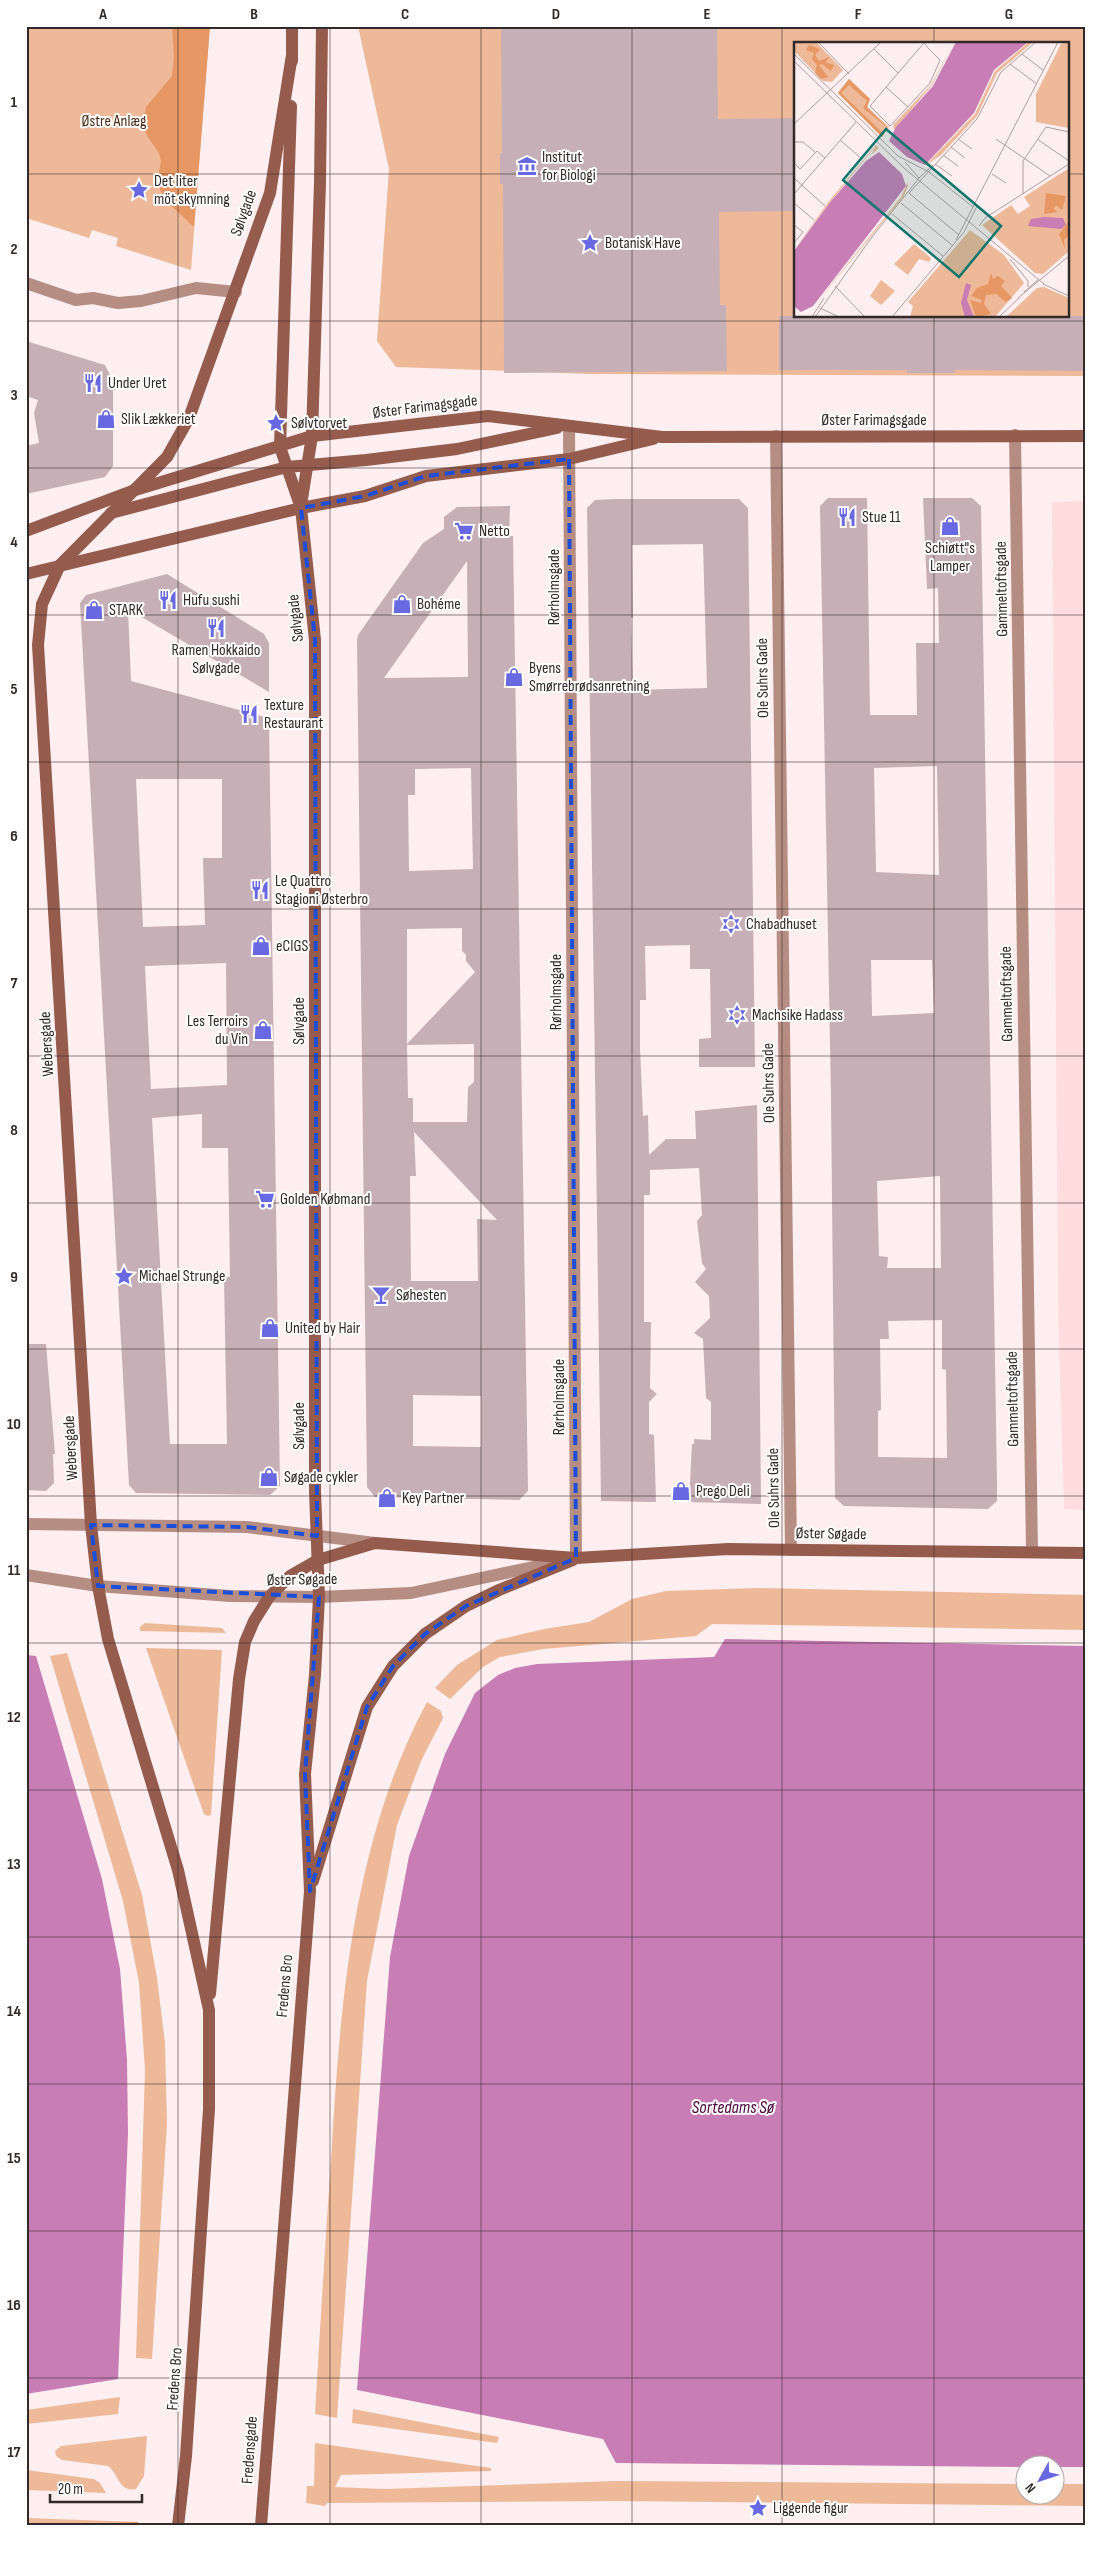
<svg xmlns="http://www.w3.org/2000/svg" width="1112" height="2552" viewBox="0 0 1112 2552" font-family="'Sofia Sans Condensed',sans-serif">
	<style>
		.built { fill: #ffdcdd }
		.green { fill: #eeb998; fill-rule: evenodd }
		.forest { fill: #e69763 }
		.water { fill: #c87db5 }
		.building { fill: #c6afb6; fill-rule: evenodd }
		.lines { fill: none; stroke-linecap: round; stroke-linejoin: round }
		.street { stroke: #b68d83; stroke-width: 12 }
		.secondary { stroke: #955c4e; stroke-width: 12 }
		.marked { fill: none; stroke: #1d4ed8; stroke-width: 4; stroke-dasharray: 10 6; stroke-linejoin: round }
		.grid { fill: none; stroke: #322929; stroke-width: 1; stroke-opacity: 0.55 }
		.labels { text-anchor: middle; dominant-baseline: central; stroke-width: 4; stroke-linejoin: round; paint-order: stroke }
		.park-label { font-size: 16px; fill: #4e2e18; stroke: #fff }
		.poi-label { font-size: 16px; fill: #322929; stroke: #fff; text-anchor: start }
		.street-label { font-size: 16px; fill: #322929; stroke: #fff }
		.water-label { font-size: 18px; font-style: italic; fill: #4b063f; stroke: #fff }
		.inset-road { fill: none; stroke: #ac9fa0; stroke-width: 1 }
		.view { fill: #0f766e; fill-opacity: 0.15; stroke: #0f766e; stroke-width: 2.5 }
		.inset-edge { fill: none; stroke: #322929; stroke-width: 2.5 }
		.neatline { fill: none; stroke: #322929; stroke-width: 2 }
		.grid-label { font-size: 16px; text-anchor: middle; font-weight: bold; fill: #322929 }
	</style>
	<rect width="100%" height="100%" fill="#feeeef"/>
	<path class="built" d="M1086,501V1510L1064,1509L1058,1312L1052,502Z"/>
	<g class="green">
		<path d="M26,26H210L191,270L116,246L118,238L92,230L89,238L26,218Z"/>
		<path d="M358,26H1086V376L591,374L396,367L377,341L389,169ZM796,44H1068V316H796Z"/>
		<path d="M757,1588L1086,1595V1630L712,1624L696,1636L543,1649L500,1657L483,1667L450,1699L435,1688L457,1665L497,1640L544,1629L589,1622L632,1599L666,1591Z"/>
		<path d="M145,1623L222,1628L226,1633L140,1631V1627Z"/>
		<path d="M146,1648L222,1650L211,1815L208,1816L204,1814L194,1786Z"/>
		<path d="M67,1653L142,1895L157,1978L165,2043L167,2124L152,2359L136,2358L145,2070L139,1983L123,1901L50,1656Z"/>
		<path d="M427,1702L441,1711L443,1718L421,1761L397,1825L367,1981L337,2418L315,2414C320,2329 325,2245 331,2161C340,2005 352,1842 427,1702Z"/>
		<path d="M120,2397L118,2414L26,2424V2410Z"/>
		<path d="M353,2409L499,2437L497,2443L352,2423Z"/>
		<path d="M147,2436L144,2476L136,2489C118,2492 119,2474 108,2466L62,2460L56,2456L55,2451L61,2446Z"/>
		<path d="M315,2443L491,2468V2471L341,2475L335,2487L384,2489L616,2481L1024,2484V2494H1054L1055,2484H1086V2506L617,2501L327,2503L325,2506L306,2503L307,2486H314Z"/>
		<path d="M26,2470L94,2479L100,2483L106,2493L26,2490Z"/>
		<path d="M26,2518L138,2522V2526H26Z"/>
	</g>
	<g class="forest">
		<path d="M172,26H210L194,227L168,203L160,190L158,177L161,161L159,153L147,136L143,123L146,107L172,76L174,57Z"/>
		<path d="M138,2522V2526H88V2524Z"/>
	</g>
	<g class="water">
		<path d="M725,1639L1086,1646V2467H1055L1054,2464H1024V2467L616,2463L603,2439L357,2390L390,1957L409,1856L445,1754L475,1693L498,1675L515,1668L537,1664L714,1657Z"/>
		<path d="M26,1655L36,1656L102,1879L120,1969L127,2060L128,2134L118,2379L26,2394Z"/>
	</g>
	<g class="building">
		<path d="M501,26H717L718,119L796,118V211L719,212L720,305H726L727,371L504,373L503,184H500V153H502Z"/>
		<path d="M779,316H1083V371L954,370L955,373H907V370H779Z"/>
		<path d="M26,341L105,365L113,381V466L105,477L26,494V446L39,443L34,413L38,400L26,396Z"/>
		<path d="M828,498H867L870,715H917L916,643H939L938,588L927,589L923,498H972L981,506L997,1483V1501L988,1509L844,1506L835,1498L831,1098L820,506ZM937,766L939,875L876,872L874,768ZM871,960H932L934,1013L872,1016ZM940,1176L941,1268H887L888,1257L879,1256L877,1181ZM942,1320V1369L946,1370L947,1458L878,1457V1411L881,1410L880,1339H889L888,1321Z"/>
		<path d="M616,499H739L748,508L755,1067H699V1039L711,1038L710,969H690V945L645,946L646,1000H640V1048L643,1116L648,1115L649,1155L666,1139H696L695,1111L757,1105L761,1504L689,1502L692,1444H694V1439L711,1440V1402L706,1398L703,1339L694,1333L710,1318L709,1296L695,1282L706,1269L702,1263L697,1221L702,1215L699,1168L650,1170V1195H644V1322H651L650,1388L657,1394L649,1402V1434L654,1435L656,1502L601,1501L587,508L595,500ZM703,544L707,688L633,690L631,618H633L632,545Z"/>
		<path d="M510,506L509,536H513L528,1491L519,1500L375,1497L367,1487L357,640L358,635L423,543L444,529V517L457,507ZM467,561L468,677L384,678ZM471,768L473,869L409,871L408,795H415V769ZM462,928V951L466,955V961L475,972L407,1044V929ZM474,1044V1082L468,1087L467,1122H413V1098H408L407,1045ZM414,1132L497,1220L477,1219L478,1281H411L410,1176H416ZM413,1395L481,1396V1447L413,1446Z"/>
		<path d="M167,574L264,634L269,643V692L128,609L131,681L269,718L280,1486L270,1495L136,1493L129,1485L80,603L86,595ZM136,779H222V858H203L205,925L143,927ZM226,963L227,1085L151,1089L145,966ZM202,1114V1148H228L230,1277H224L227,1444H170L152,1118Z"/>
		<path d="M26,1344H46L55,1454H53L54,1483L46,1491L26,1490Z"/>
	</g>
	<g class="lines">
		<g class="street">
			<path d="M26,283L76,300L93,298L118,303L141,301L196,288L236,292"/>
			<path d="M1015,435L1032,1552"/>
			<path d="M776,436L791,1550"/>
			<path d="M26,1524L247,1527L375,1543"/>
			<path d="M26,1575L98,1586L230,1596L319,1597L411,1593L576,1558L569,426"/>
		</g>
		<g class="secondary">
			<path d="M292,26V61"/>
			<path d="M301,505L312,436L320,182L322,26"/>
			<path d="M111,513L287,467L366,460L457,449L557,428"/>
			<path d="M26,531L132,491L312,436L488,416L662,437L1086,436"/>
			<path d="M26,574L301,508L365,496L426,476L569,459L653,439"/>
			<path d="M313,1881L367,1707L393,1666L425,1634L466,1606L499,1590L573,1560"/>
			<path d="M210,1994L239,1679L245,1642L254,1621L269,1597L290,1576L318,1560L375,1543L576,1558L728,1549L1086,1553"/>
			<path d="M178,2526L186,2456L209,2109V2010L178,1870L108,1639L98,1586L91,1525L38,645L42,604L60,565L167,457L189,418L270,193L292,55"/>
			<path d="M261,2526L310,1891L305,1774L315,1675L319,1597L315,1491V640L301,508L280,447L291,106"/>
		</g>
	</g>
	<path class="marked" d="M569,459L576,1558L466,1606L425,1634L393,1666L367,1707L310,1891L305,1774L319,1597L98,1586L91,1525L247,1527L317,1536L315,640L301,508L365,496L426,476Z"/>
	<path class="grid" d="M178,26V2526M330,26V2526M481,26V2526M632,26V2526M782,26V2526M934,26V44M26,174H796M1068,174H1086M934,316V2526M26,321H1086M26,468H1086M26,615H1086M26,762H1086M26,909H1086M26,1056H1086M26,1203H1086M26,1349H1086M26,1496H1086M26,1643H1086M26,1790H1086M26,1937H1086M26,2084H1086M26,2231H1086M26,2378H1086"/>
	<defs>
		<g id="museum-bare" transform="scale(1.5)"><path d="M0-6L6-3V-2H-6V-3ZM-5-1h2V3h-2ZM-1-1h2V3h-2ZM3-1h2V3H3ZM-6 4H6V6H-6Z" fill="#6869e2" stroke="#fff" stroke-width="2.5" paint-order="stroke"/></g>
		<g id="sight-bare" transform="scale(1.5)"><path d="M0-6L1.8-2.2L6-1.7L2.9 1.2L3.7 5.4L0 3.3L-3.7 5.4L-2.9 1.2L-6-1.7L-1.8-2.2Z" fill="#6869e2" stroke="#fff" stroke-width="2.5" paint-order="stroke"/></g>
		<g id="restaurant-bare" transform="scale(1.5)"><path d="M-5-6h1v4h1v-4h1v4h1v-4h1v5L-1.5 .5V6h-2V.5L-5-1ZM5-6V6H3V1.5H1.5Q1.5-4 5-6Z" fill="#6869e2" stroke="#fff" stroke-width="2.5" paint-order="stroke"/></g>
		<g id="shop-bare" transform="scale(1.5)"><path d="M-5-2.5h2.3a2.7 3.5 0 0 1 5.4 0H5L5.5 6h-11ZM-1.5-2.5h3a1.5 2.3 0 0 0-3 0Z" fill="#6869e2" stroke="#fff" stroke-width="2.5" paint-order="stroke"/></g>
		<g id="supermarket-bare" transform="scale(1.5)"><path d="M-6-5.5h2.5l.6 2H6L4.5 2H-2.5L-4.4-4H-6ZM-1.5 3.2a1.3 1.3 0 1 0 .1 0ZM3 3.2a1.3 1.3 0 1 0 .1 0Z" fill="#6869e2" stroke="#fff" stroke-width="2.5" paint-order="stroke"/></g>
		<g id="synagogue-bare" transform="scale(1.5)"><path d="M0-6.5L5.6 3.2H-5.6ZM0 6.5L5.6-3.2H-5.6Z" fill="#6869e2" stroke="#fff" stroke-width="2.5" paint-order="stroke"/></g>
		<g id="bar-bare" transform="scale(1.5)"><path d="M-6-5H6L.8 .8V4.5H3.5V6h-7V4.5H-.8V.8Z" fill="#6869e2" stroke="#fff" stroke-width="2.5" paint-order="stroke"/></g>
	</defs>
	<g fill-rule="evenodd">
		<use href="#museum-bare" x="527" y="166"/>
		<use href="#sight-bare" x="139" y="190"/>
		<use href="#sight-bare" x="590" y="243"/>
		<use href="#restaurant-bare" x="93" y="383"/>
		<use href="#shop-bare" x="106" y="419"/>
		<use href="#sight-bare" x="276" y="423"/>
		<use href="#restaurant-bare" x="847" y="517"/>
		<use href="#shop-bare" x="950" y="526"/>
		<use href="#supermarket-bare" x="464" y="531"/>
		<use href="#restaurant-bare" x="168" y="600"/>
		<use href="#shop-bare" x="402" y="604"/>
		<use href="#shop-bare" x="94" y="610"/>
		<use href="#restaurant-bare" x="216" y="628"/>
		<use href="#shop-bare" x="514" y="677"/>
		<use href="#restaurant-bare" x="249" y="714"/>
		<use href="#restaurant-bare" x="260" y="890"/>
		<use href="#synagogue-bare" x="731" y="924"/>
		<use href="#shop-bare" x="261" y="946"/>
		<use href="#synagogue-bare" x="737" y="1015"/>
		<use href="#shop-bare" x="263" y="1030"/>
		<use href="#supermarket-bare" x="265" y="1199"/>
		<use href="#sight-bare" x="124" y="1276"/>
		<use href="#bar-bare" x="381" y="1295"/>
		<use href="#shop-bare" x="270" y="1328"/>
		<use href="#shop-bare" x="269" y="1477"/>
		<use href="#shop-bare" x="681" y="1491"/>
		<use href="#shop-bare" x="387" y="1498"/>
		<use href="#sight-bare" x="758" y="2508"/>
	</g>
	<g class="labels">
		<g class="park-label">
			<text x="114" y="121">Østre Anlæg</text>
		</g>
		<g class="poi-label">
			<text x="542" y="157">Institut<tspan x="542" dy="18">for Biologi</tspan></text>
			<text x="154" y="181">Det liter<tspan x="154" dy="18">möt skymning</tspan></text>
			<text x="605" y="243">Botanisk Have</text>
			<text x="108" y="383">Under Uret</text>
			<text x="121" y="419">Slik Lækkeriet</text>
			<text x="291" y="423">Sølvtorvet</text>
			<text x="862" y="517">Stue 11</text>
			<text x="479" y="531">Netto</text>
			<text x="950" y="548" text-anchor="middle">Schiøtt"s<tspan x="950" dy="18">Lamper</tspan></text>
			<text x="183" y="600">Hufu sushi</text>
			<text x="417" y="604">Bohéme</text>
			<text x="109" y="610">STARK</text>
			<text x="216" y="650" text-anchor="middle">Ramen Hokkaido<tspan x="216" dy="18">Sølvgade</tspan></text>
			<text x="529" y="668">Byens<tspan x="529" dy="18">Smørrebrødsanretning</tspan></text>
			<text x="264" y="705">Texture<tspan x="264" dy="18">Restaurant</tspan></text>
			<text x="275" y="881">Le Quattro<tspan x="275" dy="18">Stagioni Østerbro</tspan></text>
			<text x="746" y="924">Chabadhuset</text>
			<text x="276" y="946">eCIGS</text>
			<text x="752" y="1015">Machsike Hadass</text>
			<text x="248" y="1021" text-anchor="end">Les Terroirs<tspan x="248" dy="18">du Vin</tspan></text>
			<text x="280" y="1199">Golden Købmand</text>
			<text x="139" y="1276">Michael Strunge</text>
			<text x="396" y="1295">Søhesten</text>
			<text x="285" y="1328">United by Hair</text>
			<text x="284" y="1477">Søgade cykler</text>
			<text x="696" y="1491">Prego Deli</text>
			<text x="402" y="1498">Key Partner</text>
			<text x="773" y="2508">Liggende figur</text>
		</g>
		<g class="street-label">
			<text transform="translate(244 213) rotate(-70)">Sølvgade</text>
			<text transform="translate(425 407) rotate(-7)">Øster Farimagsgade</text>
			<text x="874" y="420">Øster Farimagsgade</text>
			<text transform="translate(554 587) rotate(-90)">Rørholmsgade</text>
			<text transform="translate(1002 589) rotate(-91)">Gammeltoftsgade</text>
			<text transform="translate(296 618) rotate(-96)">Sølvgade</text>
			<text transform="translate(763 678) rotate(-91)">Ole Suhrs Gade</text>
			<text transform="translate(556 992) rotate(-90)">Rørholmsgade</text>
			<text transform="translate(1007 994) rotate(-91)">Gammeltoftsgade</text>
			<text transform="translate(299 1021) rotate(-90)">Sølvgade</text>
			<text transform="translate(47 1044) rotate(-93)">Webersgade</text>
			<text transform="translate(769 1083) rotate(-91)">Ole Suhrs Gade</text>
			<text transform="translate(559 1397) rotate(-90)">Rørholmsgade</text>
			<text transform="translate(1013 1399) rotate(-91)">Gammeltoftsgade</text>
			<text transform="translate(299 1426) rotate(-90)">Sølvgade</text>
			<text transform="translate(71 1448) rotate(-93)">Webersgade</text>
			<text transform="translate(774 1488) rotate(-91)">Ole Suhrs Gade</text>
			<text transform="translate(831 1534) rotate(1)">Øster Søgade</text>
			<text transform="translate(302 1580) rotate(-1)">Øster Søgade</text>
			<text transform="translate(285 1986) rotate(-85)">Fredens Bro</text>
			<text transform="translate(175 2379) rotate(-86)">Fredens Bro</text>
			<text transform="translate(250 2450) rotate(-86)">Fredensgade</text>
		</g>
		<g class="water-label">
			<text x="733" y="2107">Sortedams Sø</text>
		</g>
	</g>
	<g transform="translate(794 42)">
		<rect width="275" height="275" fill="#feeeef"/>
		<path d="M0,0H22L49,28L38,40L29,39L0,9ZM160,0L138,43L100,88L99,83L137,43ZM235,0H239L203,31L183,74L147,113L132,123L181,72L201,29ZM275,0V86L242,80V52L267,2ZM55,37L76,57L73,65L95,85L88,95L44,51ZM82,103L85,106L77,113L81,105L36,160L0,208L35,159ZM275,126V209L249,232L241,231L188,183L217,163L224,172L236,164L230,155ZM114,140V144L110,154L20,264L107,155ZM176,188L210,213L230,241L201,275H116L119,264L114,260ZM120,202L137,216L135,220L125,217L114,233L100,222ZM87,238L101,249L87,263L76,254ZM250,245L275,256V275H212L243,246Z" fill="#eeb998"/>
		<path d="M15,3L26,7L21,13L25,19L36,15L31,20L40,23L37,29L28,22L25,23L34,35L27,37L21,31L23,23L18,17L20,11L12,8ZM55,37L76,57L73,65L95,87L69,66L73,59L55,43L47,51L90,92L88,95L44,51ZM252,151L272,154L268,168L262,163L260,167L264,170L250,172ZM275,179V193L270,198L271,207L265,192ZM197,231L199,237L204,234L211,239L207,244L218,256L212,260L202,252L192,253L190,262L197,272L182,275L176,258L187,261L188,258L177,254L183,246L194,242Z" fill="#e69763"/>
		<path d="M162,0H234L200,28L180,71L131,123L113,115L95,99L102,85L139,44ZM85,110L108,132L112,144L19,264L7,270L0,264V209L37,159L72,119ZM250,175L269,176L272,183L267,187L234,184L237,177ZM172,241L177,243L173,258L180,275H171L167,261Z" fill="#c87db5"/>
		<path class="inset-road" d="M24,0L55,32M129,0L130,1L135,7L146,18L136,41L96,84L76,64L117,16L130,1L131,0M80,7L104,31M0,12L104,114L135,130L179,165M228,12L249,28M0,19L110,126L250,242M216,22L243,42M92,45L114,65M0,82L87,0M164,97L178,107M202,97L256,134M243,97L275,119M46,98L68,117M0,100H9L21,110M157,105L171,116M149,113L164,124M111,120L125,136M0,121L6,127L23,109L31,116M141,122L158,134M198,132L212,141M0,136L31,164M115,151L183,77L207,30L242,0M115,151L165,193M0,152L62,80M229,152V119L252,85L275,90M0,161L20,178M107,161L158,203M98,172L149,214M0,183L9,190L0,201M185,184L191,176L275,122M162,198L264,0M216,217L234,239V245M249,242L275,254M41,244L71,275M230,250L245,237M224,256L275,214M26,266L45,275M18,275L30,256M21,275L78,195L125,136L139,123M98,275L170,190L183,164M205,275L225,256"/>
		<path class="view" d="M92,87L207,184L165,235L49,138Z"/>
		<rect width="275" height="275" class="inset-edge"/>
	</g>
	<rect width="1112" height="2552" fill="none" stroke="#ffffff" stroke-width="55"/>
	<g transform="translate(1040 2480) rotate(230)"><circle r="24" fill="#ffffff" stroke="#ada9a9"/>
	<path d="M0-4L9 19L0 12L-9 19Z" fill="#6869e2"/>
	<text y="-8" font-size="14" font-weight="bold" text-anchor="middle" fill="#322929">N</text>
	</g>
	<path d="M50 2494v8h92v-8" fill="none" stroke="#322929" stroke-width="2.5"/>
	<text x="58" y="2494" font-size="15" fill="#322929" stroke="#ffffff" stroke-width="4" paint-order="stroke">20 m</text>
	<rect x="28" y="28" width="1056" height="2496" class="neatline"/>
	<g class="grid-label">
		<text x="103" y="19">A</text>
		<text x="254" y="19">B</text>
		<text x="405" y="19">C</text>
		<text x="556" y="19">D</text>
		<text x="707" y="19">E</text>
		<text x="858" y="19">F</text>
		<text x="1009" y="19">G</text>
		<text x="14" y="107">1</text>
		<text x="14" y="254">2</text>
		<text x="14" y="400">3</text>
		<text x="14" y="547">4</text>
		<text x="14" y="694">5</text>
		<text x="14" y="841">6</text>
		<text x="14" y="988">7</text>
		<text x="14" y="1135">8</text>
		<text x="14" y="1282">9</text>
		<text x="14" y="1429">10</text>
		<text x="14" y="1575">11</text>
		<text x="14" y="1722">12</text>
		<text x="14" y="1869">13</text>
		<text x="14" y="2016">14</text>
		<text x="14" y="2163">15</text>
		<text x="14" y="2310">16</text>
		<text x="14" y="2457">17</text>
	</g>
</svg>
